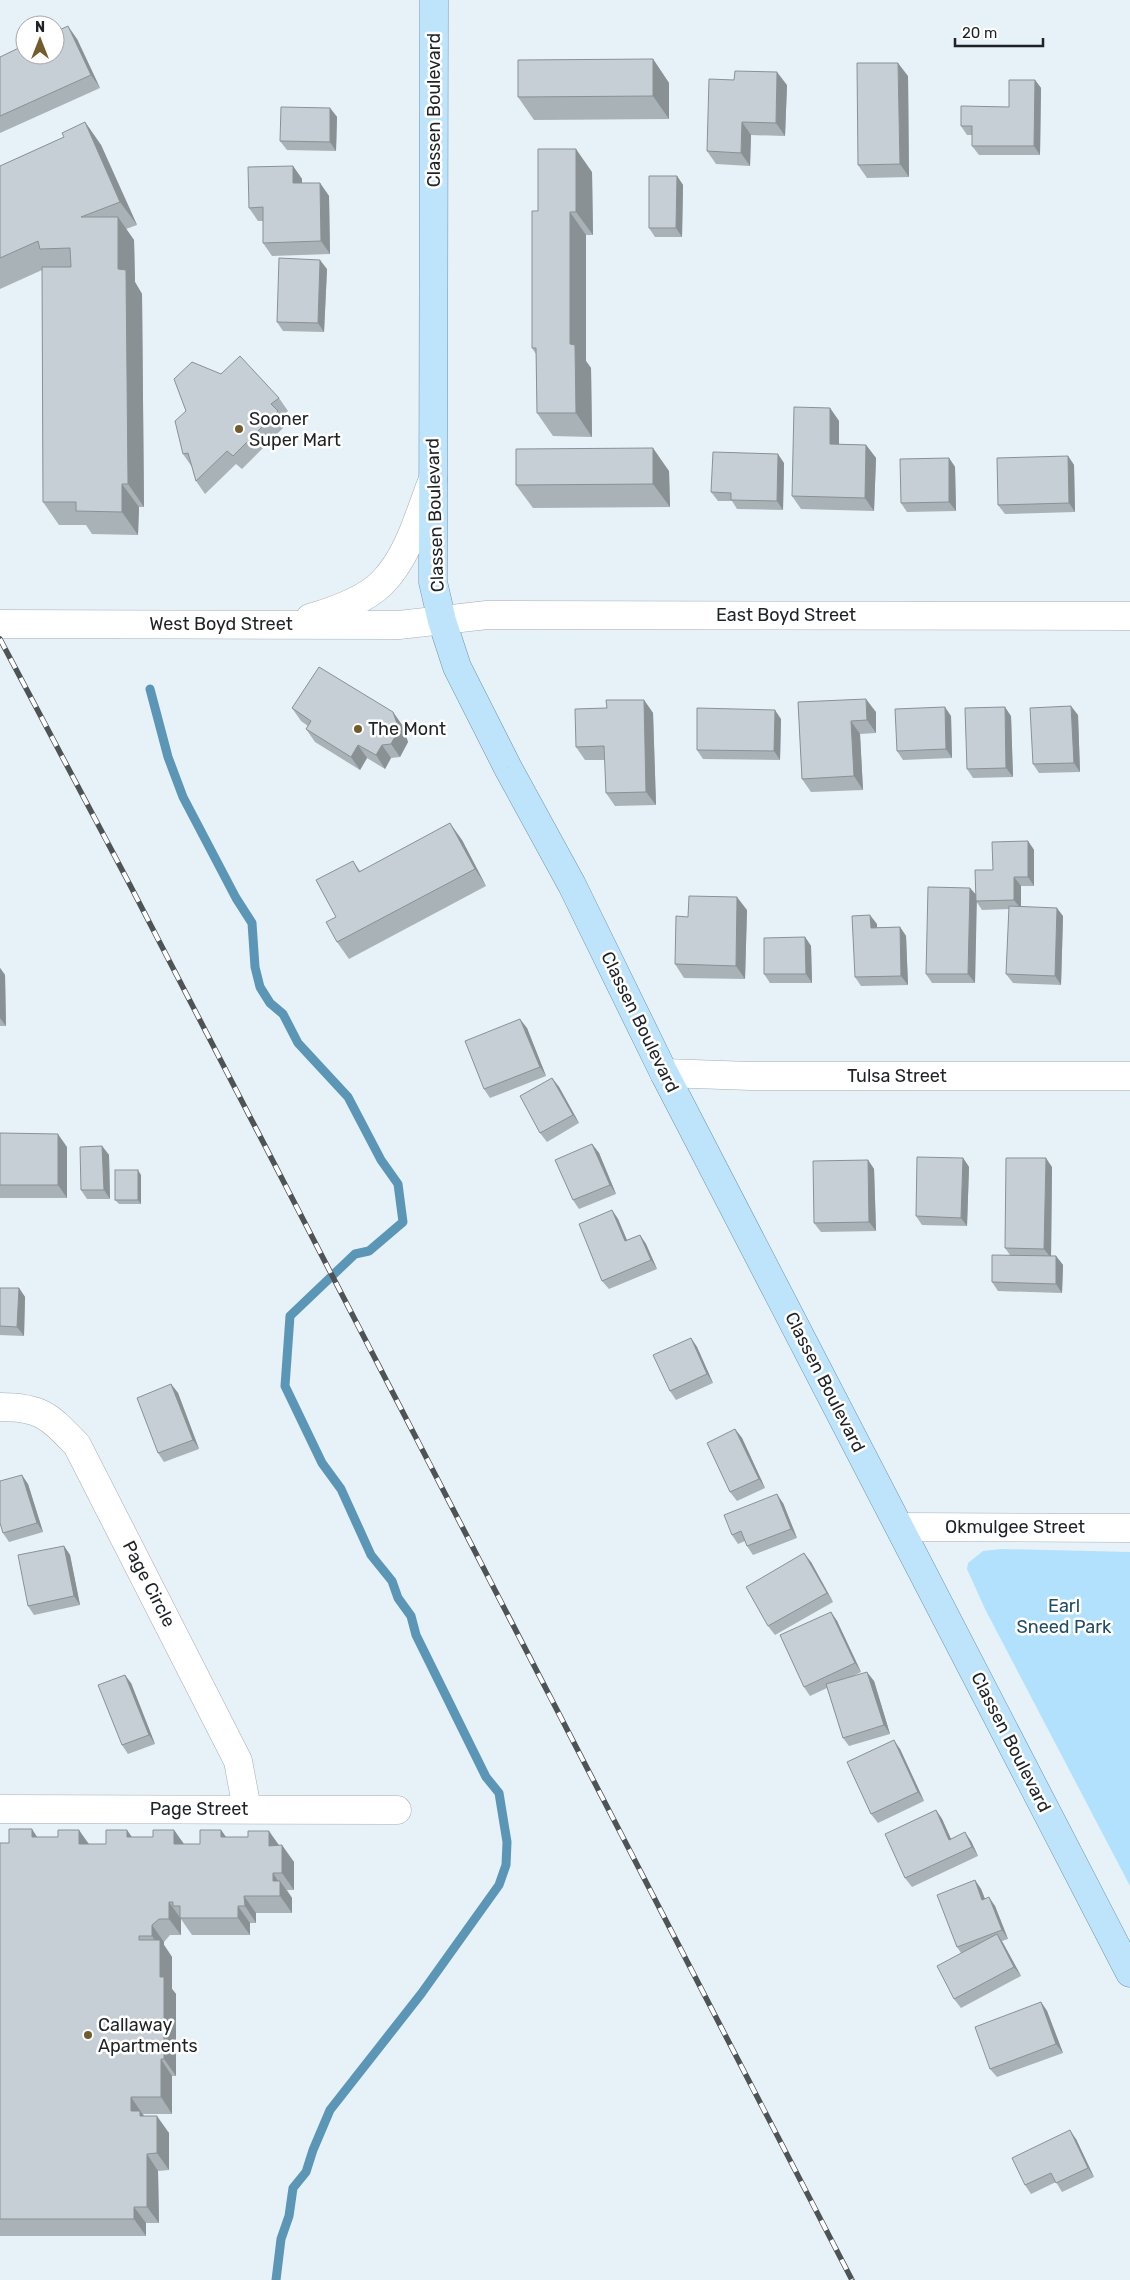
<svg xmlns="http://www.w3.org/2000/svg" width="1130" height="2280" viewBox="0 0 1130 2280" font-family="Rubik,sans-serif">
	<style>
		.green { fill: #b2e1fe }
		.lines { fill: none; stroke-linecap: round; stroke-linejoin: round }
		.stream { stroke: #5c96b7; stroke-width: 9 }
		.minor-casing { stroke: #a5aeb5; stroke-width: 29 }
		.major-casing { stroke: #6a95ae; stroke-width: 29 }
		.minor { stroke: #fff; stroke-width: 28 }
		.major { stroke: #bee4fb; stroke-width: 28 }
		.rail-casing { stroke: #4e5356; stroke-width: 5.5 }
		.rail { stroke: #fff; stroke-width: 4; stroke-dasharray: 11; stroke-linecap: butt }
		.wall { fill: #a9b2b7 }
		.shaded-wall { fill: #8a9195 }
		.building { fill: #c5cfd5; stroke: #8a9195 }
		.poi-dot { fill: #725c2c; stroke: #fff; stroke-width: 2 }
		.labels { text-anchor: middle; dominant-baseline: central; stroke-width: 5; stroke-linejoin: round; paint-order: stroke }
		.street-label { font-size: 18px; fill: #1f2325; stroke: #fff }
		.poi-label { font-size: 18px; fill: #1f2325; stroke: #fff; text-anchor: start }
		.park-label { font-size: 18px; fill: #204c64; stroke: #fff }
	</style>
	<rect width="100%" height="100%" fill="#e7f1f8"/>
	<path class="green" d="M1002,1549L1130,1552V1886L985,1609L967,1569L968,1563L983,1551Z"/>
	<g class="lines">
		<path class="stream" d="M150,689L168,757L183,797L236,898L252,923L255,967L260,987L270,1003L283,1014L298,1043L348,1097L381,1160L398,1184L403,1222L369,1251L355,1254L290,1316L285,1386L322,1463L341,1489L371,1555L392,1581L398,1598L411,1616L416,1635L486,1777L499,1793L507,1842L506,1865L499,1885L421,1994L330,2110L313,2150L306,2172L293,2188L289,2216L281,2239L276,2280"/>
		<g class="minor-casing">
			<g id="minor">
				<path d="M310,618C334,611 364,601 382,583C409,556 419,514 433,479"/>
				<path d="M0,624L399,625L487,615L1130,616"/>
				<path d="M664,1073L751,1076H1130"/>
				<path d="M0,1407C42,1407 50,1417 77,1445L238,1761L247,1809"/>
				<path d="M900,1527L1130,1528"/>
				<path d="M0,1809L397,1810"/>
			</g>
		</g>
		<g class="major-casing">
			<path id="major" d="M434,0L433,582L442,621L457,667L508,768L572,885L664,1073L1130,1973"/>
		</g>
		<use href="#minor" class="minor"/>
		<use href="#major" class="major"/>
		<g class="rail-casing">
			<path id="rail" d="M0,639L130,885L852,2280"/>
		</g>
		<use href="#rail" class="rail"/>
	</g>
	<g class="wall">
		<path d="M77,39L100,88L0,133V57Z"/>
		<path d="M653,59L669,83V119L534,120L518,97Z"/>
		<path d="M908,76L909,177L867,178L858,165Z"/>
		<path d="M1035,80L1041,88L1040,155H979L972,146V135H967L961,126L1009,107Z"/>
		<path d="M787,85L785,136L751,135L750,166L716,164L707,151Z"/>
		<path d="M330,108L337,117L336,151L287,150L280,141Z"/>
		<path d="M85,122L101,145L137,225L126,229L134,240L135,282L142,294L144,507H139L138,535L92,534L86,525H59L43,502L42,270L0,289V166L64,137Z"/>
		<path d="M293,166L302,179V183H320L329,196L330,254L272,256L263,243V221H258L249,208Z"/>
		<path d="M592,172L593,235H586V361L591,368L592,437L553,436L537,413L536,354L532,348L538,211Z"/>
		<path d="M677,176L683,185L682,237H655L649,228Z"/>
		<path d="M327,269L324,332L283,331L277,322Z"/>
		<path d="M279,398L288,411L282,417L287,424L242,469L236,464L205,494L196,481L192,467L183,454Z"/>
		<path d="M830,408L839,421V444L866,445L876,458L874,511L801,509L792,496Z"/>
		<path d="M1068,456L1074,465L1075,512L1005,514L998,505Z"/>
		<path d="M949,458L955,467L956,511L907,512L901,503Z"/>
		<path d="M784,463L783,510L737,509L732,501H718L711,492Z"/>
		<path d="M669,471L670,507L533,508L516,485Z"/>
		<path d="M644,700L653,713L656,805L615,806L606,793L605,760H585L576,747L607,708Z"/>
		<path d="M798,702L876,712V733L860,734L863,790L811,792L802,779Z"/>
		<path d="M292,708L393,712L402,725L408,742L400,757L391,758L385,769L367,758L360,770L315,742L306,729L308,726L301,721Z"/>
		<path d="M1078,715L1080,772L1039,773L1033,764Z"/>
		<path d="M951,716L952,758L903,760L897,751Z"/>
		<path d="M1011,716L1013,777L973,778L967,769Z"/>
		<path d="M781,719L780,760L703,759L697,750Z"/>
		<path d="M462,840L486,886L349,959L337,942L336,917L353,861L360,871Z"/>
		<path d="M1028,841L1034,850V886H1021V906L1063,916L1061,985L1013,983L1006,974L1009,909L982,910L976,901L975,983H932L926,974L970,888L976,895L993,870Z"/>
		<path d="M747,910L745,979L684,978L675,964L688,917Z"/>
		<path d="M877,924V927H900L906,936L908,985L861,986L855,977Z"/>
		<path d="M805,937L811,946L812,983H770L764,974Z"/>
		<path d="M0,968L5,975L6,1026H0Z"/>
		<path d="M527,1028L546,1076L490,1098L484,1089Z"/>
		<path d="M552,1078L559,1087L579,1123L547,1142L540,1133Z"/>
		<path d="M0,1133L67,1147V1198H0Z"/>
		<path d="M592,1144L599,1153L616,1194L579,1209L573,1200Z"/>
		<path d="M102,1146L109,1155L110,1199H87L81,1190Z"/>
		<path d="M963,1158L969,1167L967,1226L922,1225L916,1216Z"/>
		<path d="M868,1160L874,1169L876,1231L821,1232L814,1223Z"/>
		<path d="M1052,1167L1051,1256H1056L1063,1265L1062,1293L998,1291L992,1282L1010,1255L1005,1248Z"/>
		<path d="M141,1175V1204H119L115,1200Z"/>
		<path d="M612,1210L618,1219L627,1240L640,1235L646,1244L657,1269L609,1289L602,1281Z"/>
		<path d="M0,1288H19L25,1297L24,1336L0,1335Z"/>
		<path d="M691,1338L697,1347L713,1383L676,1400L670,1391Z"/>
		<path d="M171,1384L178,1393L199,1449L164,1462L158,1453Z"/>
		<path d="M735,1429L742,1438L765,1488L737,1501L730,1492Z"/>
		<path d="M28,1484L43,1532L9,1542L3,1533Z"/>
		<path d="M783,1503L797,1538L753,1555L747,1546L745,1541L738,1544L732,1535Z"/>
		<path d="M64,1546L70,1555L80,1605L34,1615L28,1606Z"/>
		<path d="M811,1562L833,1602L775,1635L768,1626Z"/>
		<path d="M831,1612L837,1621L861,1672L853,1676L874,1681L890,1734L849,1746L843,1738L827,1688L810,1696L804,1687Z"/>
		<path d="M131,1683L155,1744L128,1754L122,1745Z"/>
		<path d="M900,1749L924,1801L878,1823L871,1814Z"/>
		<path d="M936,1810L942,1819L951,1839L971,1841L978,1856L912,1887L905,1878Z"/>
		<path d="M174,1830L184,1844H200L221,1830L226,1837L279,1845L294,1862V1890H287L292,1898V1913H256V1923H250V1935H192L181,1919V1935H170L164,1942V1945L172,1957V1989L176,1994V2076H172V2114H143L144,2116L169,2133V2170L158,2171L159,2223H146V2236H0V1843H9L37,1837L89,1844H106L132,1837H153Z"/>
		<path d="M975,1880L981,1889L985,1899L995,1906L1008,1939L1002,1941L1021,1976L961,2008L954,1999L961,1953L957,1947Z"/>
		<path d="M1041,2002L1047,2011L1063,2053L997,2077L990,2069Z"/>
		<path d="M1076,2139L1094,2177L1062,2192L1056,2182L1031,2194L1025,2185Z"/>
	</g>
	<g class="shaded-wall">
		<path d="M68,26L77,39L100,88L91,75Z"/>
		<path d="M653,59L669,83V119L653,96Z"/>
		<path d="M898,63L908,76L909,177L900,164Z"/>
		<path d="M777,72L787,85L785,136L776,123Z"/>
		<path d="M1035,80L1041,88L1040,155L1034,146Z"/>
		<path d="M330,108L337,117L336,151L330,142Z"/>
		<path d="M85,122L101,145L137,225L120,202Z"/>
		<path d="M742,122L751,135L750,166L741,153Z"/>
		<path d="M576,149L592,172L593,235L576,212Z"/>
		<path d="M293,166L302,179V196L293,183Z"/>
		<path d="M677,176L683,185L682,237L676,228Z"/>
		<path d="M320,183L329,196L330,254L321,241Z"/>
		<path d="M570,212L586,235V361L591,368L592,437L576,413L570,344Z"/>
		<path d="M118,217L134,240L135,282L142,294L144,507L128,484L118,269Z"/>
		<path d="M320,260L327,269L324,332L318,323Z"/>
		<path d="M830,408L839,421V457L830,444Z"/>
		<path d="M866,445L876,458L874,511L865,498Z"/>
		<path d="M653,448L669,471L670,507L653,484Z"/>
		<path d="M778,454L784,463L783,510L777,501Z"/>
		<path d="M1068,456L1074,465L1075,512L1069,503Z"/>
		<path d="M949,458L955,467L956,511L949,502Z"/>
		<path d="M122,484L139,507L138,535L122,512Z"/>
		<path d="M866,699L876,712V733L867,720Z"/>
		<path d="M644,700L653,713L656,805L646,792Z"/>
		<path d="M1071,706L1078,715L1080,772L1074,763Z"/>
		<path d="M945,707L951,716L952,758L946,749Z"/>
		<path d="M1005,707L1011,716L1013,777L1006,768Z"/>
		<path d="M775,710L781,719L780,760L774,751Z"/>
		<path d="M393,712L402,725L408,742L400,757L391,744Z"/>
		<path d="M851,721L860,734L863,790L854,776Z"/>
		<path d="M358,745L367,758L360,770L351,757Z"/>
		<path d="M382,745L391,758L385,769L376,755Z"/>
		<path d="M450,823L462,840L486,886L475,869Z"/>
		<path d="M1028,841L1034,850V886L1028,877Z"/>
		<path d="M1014,877L1021,886V909L1014,900Z"/>
		<path d="M970,888L977,896L975,983L968,974Z"/>
		<path d="M737,897L747,910L745,979L736,966Z"/>
		<path d="M1057,908L1063,916L1061,985L1055,976Z"/>
		<path d="M870,915L877,924V936L871,928Z"/>
		<path d="M900,927L906,936L908,985L901,976Z"/>
		<path d="M805,937L811,946L812,983L806,974Z"/>
		<path d="M0,968L5,975L6,1026L0,1018Z"/>
		<path d="M520,1019L527,1028L546,1076L540,1067Z"/>
		<path d="M552,1078L559,1087L579,1123L573,1115Z"/>
		<path d="M58,1134L67,1147V1198L58,1185Z"/>
		<path d="M592,1144L599,1153L616,1194L610,1185Z"/>
		<path d="M102,1146L109,1155L110,1199L104,1190Z"/>
		<path d="M963,1158L969,1167L967,1226L961,1218Z"/>
		<path d="M1046,1158L1052,1167L1051,1258L1044,1249Z"/>
		<path d="M868,1160L874,1169L876,1231L869,1222Z"/>
		<path d="M138,1170L141,1175V1204L138,1200Z"/>
		<path d="M612,1210L618,1219L631,1250L625,1241Z"/>
		<path d="M640,1235L646,1244L657,1269L651,1260Z"/>
		<path d="M1056,1256L1063,1265L1062,1293L1056,1284Z"/>
		<path d="M19,1288L25,1297L24,1336L17,1327Z"/>
		<path d="M691,1338L697,1347L713,1383L707,1374Z"/>
		<path d="M171,1384L178,1393L199,1449L193,1440Z"/>
		<path d="M735,1429L742,1438L765,1488L759,1479Z"/>
		<path d="M22,1475L28,1484L43,1532L37,1523Z"/>
		<path d="M777,1494L783,1503L797,1538L791,1529Z"/>
		<path d="M64,1546L70,1555L80,1605L74,1596Z"/>
		<path d="M804,1553L811,1562L833,1602L827,1593Z"/>
		<path d="M831,1612L837,1621L861,1672L855,1663Z"/>
		<path d="M867,1672L874,1681L890,1734L884,1725Z"/>
		<path d="M125,1675L131,1683L155,1744L149,1735Z"/>
		<path d="M894,1740L900,1749L924,1801L918,1792Z"/>
		<path d="M936,1810L942,1819L955,1848L949,1840Z"/>
		<path d="M32,1829L43,1846L32,1837Z"/>
		<path d="M79,1830L91,1847L79,1844Z"/>
		<path d="M127,1830L139,1847L127,1837Z"/>
		<path d="M174,1830L186,1847L174,1844Z"/>
		<path d="M221,1830L233,1847L221,1837Z"/>
		<path d="M269,1831L281,1848L269,1846Z"/>
		<path d="M965,1832L971,1841L978,1856L972,1847Z"/>
		<path d="M282,1845L294,1862V1890L282,1873Z"/>
		<path d="M273,1873L280,1884V1881L292,1898V1913L280,1896L273,1881Z"/>
		<path d="M975,1880L981,1889L989,1909L982,1900Z"/>
		<path d="M244,1896L256,1913V1923L245,1906Z"/>
		<path d="M989,1897L995,1906L1008,1939L1002,1930Z"/>
		<path d="M169,1902L181,1919V1935L169,1919Z"/>
		<path d="M238,1906L250,1923V1935L238,1918Z"/>
		<path d="M152,1925L164,1942V1945L172,1957V1989L176,1994V2076L164,2059L160,1977V1948L152,1936Z"/>
		<path d="M997,1934L1003,1943L1021,1976L1014,1967Z"/>
		<path d="M1041,2002L1047,2011L1063,2053L1056,2044Z"/>
		<path d="M161,2059L172,2076V2114L161,2097Z"/>
		<path d="M131,2097L152,2128L131,2111Z"/>
		<path d="M157,2116L169,2133V2170L157,2153Z"/>
		<path d="M1070,2130L1076,2139L1094,2177L1088,2168Z"/>
		<path d="M147,2154L158,2171L159,2223L147,2207Z"/>
		<path d="M134,2207L146,2223V2236L134,2219Z"/>
	</g>
	<g class="building">
		<path d="M68,26L91,75L0,116V57L25,45V55H55V32Z"/>
		<path d="M653,59V96L518,97V60Z"/>
		<path d="M857,63H898L900,164L858,165Z"/>
		<path d="M735,71L777,72L776,123L742,122L741,153L707,151L709,79L734,80Z"/>
		<path d="M1009,80H1035L1034,146H972V126H961V106L1009,107Z"/>
		<path d="M281,107L330,108V142L280,141Z"/>
		<path d="M85,122L120,202L81,217H118V269L126,270L128,484H122V512L76,511V502H43L42,267H71L70,248L40,249L38,241L0,258V166L64,137L62,133Z"/>
		<path d="M538,149H576V212H570V344L575,345L576,413H537L536,348H532V211H538Z"/>
		<path d="M293,166V183H320L321,241L263,243V207L249,208L248,167Z"/>
		<path d="M649,176H677L676,228H649Z"/>
		<path d="M279,258L320,260L318,323L277,322Z"/>
		<path d="M240,356L279,398L271,404L278,411L233,456L227,451L196,481L188,453L183,454L175,421L186,411L174,379L192,362L221,374Z"/>
		<path d="M794,407L830,408V444L866,445L865,498L792,496Z"/>
		<path d="M653,448V484L516,485V449Z"/>
		<path d="M713,452L778,454L777,501L731,500V493L711,492Z"/>
		<path d="M1068,456L1069,503L998,505L997,458Z"/>
		<path d="M949,458V502L901,503L900,459Z"/>
		<path d="M319,667L393,712L399,729L391,744L382,745L376,755L358,745L351,757L306,729L311,721L292,708Z"/>
		<path d="M866,699L867,720L851,721L854,776L802,779L798,702Z"/>
		<path d="M606,700H644L646,792L606,793L604,746L576,747L575,709L607,708Z"/>
		<path d="M1071,706L1074,763L1033,764L1030,708Z"/>
		<path d="M945,707L946,749L897,751L895,709Z"/>
		<path d="M1005,707L1006,768L967,769L965,708Z"/>
		<path d="M697,708L775,710L774,751L697,750Z"/>
		<path d="M450,823L475,869L337,942L326,922L336,917L316,880L353,861L359,872Z"/>
		<path d="M1028,841V877H1014V900L976,901L975,870H993L992,842Z"/>
		<path d="M928,887L970,888L968,974H926Z"/>
		<path d="M689,896L737,897L736,966L675,964L676,916L688,917Z"/>
		<path d="M1009,906L1057,908L1055,976L1006,974Z"/>
		<path d="M870,915L871,928L900,927L901,976L855,977L852,916Z"/>
		<path d="M805,937L806,974H764V938Z"/>
		<path d="M520,1019L540,1067L484,1089L465,1041Z"/>
		<path d="M552,1078L573,1115L540,1133L520,1096Z"/>
		<path d="M0,1133L58,1134V1185H0Z"/>
		<path d="M592,1144L610,1185L573,1200L555,1160Z"/>
		<path d="M102,1146L104,1190H81L80,1147Z"/>
		<path d="M917,1157L963,1158L961,1218L916,1216Z"/>
		<path d="M1006,1158H1046L1044,1249L1005,1248Z"/>
		<path d="M868,1160L869,1222L814,1223L813,1161Z"/>
		<rect x="115" y="1170" width="23" height="30"/>
		<path d="M612,1210L625,1241L640,1235L651,1260L602,1281L579,1224Z"/>
		<path d="M992,1255L1056,1256V1284L992,1282Z"/>
		<path d="M0,1288H19L17,1327L0,1326Z"/>
		<path d="M691,1338L707,1374L670,1391L653,1355Z"/>
		<path d="M171,1384L193,1440L158,1453L137,1398Z"/>
		<path d="M735,1429L759,1479L730,1492L707,1443Z"/>
		<path d="M22,1475L37,1523L3,1533L0,1523V1481Z"/>
		<path d="M777,1494L791,1529L747,1546L741,1531L732,1535L724,1515Z"/>
		<path d="M64,1546L74,1596L28,1606L18,1555Z"/>
		<path d="M804,1553L827,1593L768,1626L746,1587Z"/>
		<path d="M831,1612L855,1663L804,1687L780,1635Z"/>
		<path d="M867,1672L884,1725L843,1738L826,1684Z"/>
		<path d="M125,1675L149,1735L122,1745L98,1685Z"/>
		<path d="M894,1740L918,1792L871,1814L847,1762Z"/>
		<path d="M936,1810L949,1840L965,1832L972,1847L905,1878L885,1834Z"/>
		<path d="M9,1829H32V1837H58V1830H79V1844H106V1830H127V1837H153V1830H174V1844H200V1830H221V1837H248V1831H269V1846L282,1845V1873H273V1881H280V1896H244L245,1906H238V1918H180V1906H173V1902H169V1919H159L152,1925V1936H139V1940H160V1977H164V2059H161V2097H131V2111H140V2116H157V2153L147,2154V2207H134V2219H0V1843H9Z"/>
		<path d="M975,1880L982,1900L989,1897L1002,1930L957,1947L937,1895Z"/>
		<path d="M997,1934L1014,1967L954,1999L937,1966Z"/>
		<path d="M1041,2002L1056,2044L990,2069L975,2027Z"/>
		<path d="M1070,2130L1088,2168L1056,2183L1051,2173L1025,2185L1012,2158Z"/>
	</g>
	<g class="poi-dot">
		<circle cx="239" cy="429" r="5"/>
		<circle cx="358" cy="729" r="5"/>
		<circle cx="88" cy="2035" r="5"/>
	</g>
	<g class="labels">
		<g class="street-label">
			<text transform="translate(434 110) rotate(-90)">Classen Boulevard</text>
			<text transform="translate(435 515) rotate(-92)">Classen Boulevard</text>
			<text x="786" y="615">East Boyd Street</text>
			<text x="221" y="624">West Boyd Street</text>
			<text transform="translate(640 1022) rotate(64)">Classen Boulevard</text>
			<text x="897" y="1076">Tulsa Street</text>
			<text transform="translate(825 1382) rotate(63)">Classen Boulevard</text>
			<text x="1015" y="1527">Okmulgee Street</text>
			<text transform="translate(149 1584) rotate(63)">Page Circle</text>
			<text transform="translate(1011 1742) rotate(63)">Classen Boulevard</text>
			<text x="199" y="1809">Page Street</text>
		</g>
		<g class="poi-label">
			<text x="249" y="419">Sooner<tspan x="249" dy="21">Super Mart</tspan></text>
			<text x="368" y="729">The Mont</text>
			<text x="98" y="2025">Callaway<tspan x="98" dy="21">Apartments</tspan></text>
		</g>
		<g class="park-label">
			<text x="1064" y="1606">Earl<tspan x="1064" dy="21">Sneed Park</tspan></text>
		</g>
	</g>
	<g transform="translate(40 40)"><circle r="24" fill="#ffffff" stroke="#a5a7a8"/>
	<path d="M0-4L9 19L0 12L-9 19Z" fill="#725c2c"/>
	<text y="-8" font-size="14" font-weight="bold" text-anchor="middle" fill="#1f2325">N</text>
	</g>
	<path d="M955 38v8h88v-8" fill="none" stroke="#1f2325" stroke-width="2.5"/>
	<text x="962" y="38" font-size="15" fill="#1f2325" stroke="#ffffff" stroke-width="4" paint-order="stroke">20 m</text>
</svg>
